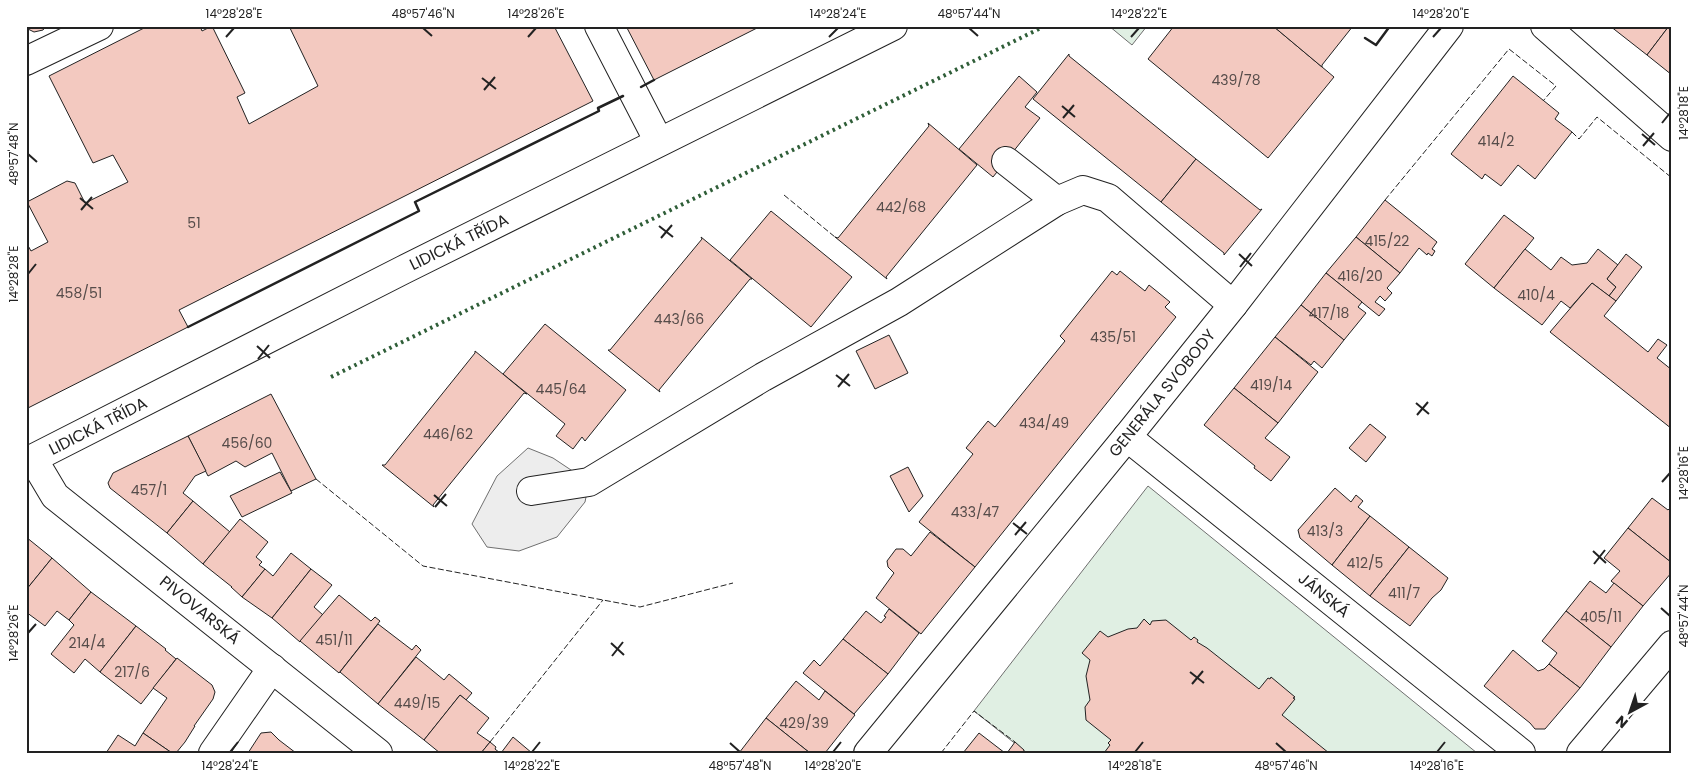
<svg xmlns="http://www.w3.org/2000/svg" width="1698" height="779" viewBox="0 0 1698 779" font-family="Poppins,sans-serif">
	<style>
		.green { fill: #e0efe3; stroke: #6f6f6f }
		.parking { fill: #ededed; stroke: #6f6f6f }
		.building { fill: #f3c9c0; stroke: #222 }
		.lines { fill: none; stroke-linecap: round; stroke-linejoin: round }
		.minor-casing { stroke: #222; stroke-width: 30 }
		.minor { stroke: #fff; stroke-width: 28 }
		.hedge { stroke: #2f5e38; stroke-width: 4; stroke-dasharray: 2.5 4; stroke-linecap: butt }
		.fence { stroke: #222; stroke-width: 1; stroke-dasharray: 6 2.5; stroke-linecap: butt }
		.wall { stroke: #222; stroke-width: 2.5 }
		.ticks { fill: none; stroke: #222; stroke-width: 2 }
		.labels { text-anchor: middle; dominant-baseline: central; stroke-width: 4; stroke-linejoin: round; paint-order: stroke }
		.number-label { font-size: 14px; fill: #564c4a }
		.street-label { font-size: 16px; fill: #222; stroke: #fff }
		.neatline { fill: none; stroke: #222; stroke-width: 2 }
		.ticks-label { font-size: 12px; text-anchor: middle; fill: #222 }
	</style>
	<rect width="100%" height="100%" fill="#fff"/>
	<g class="green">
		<path d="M1109,26H1147L1132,45Z"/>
		<path d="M1148,486L1477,753H1027L974,711Z"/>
	</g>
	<path class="parking" d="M528,448L553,458L589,482L585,502L557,537L519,551L487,547L472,524L497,476Z"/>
	<g class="building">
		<path d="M26,26H46L43,30L34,32L26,28Z"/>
		<path d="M148,26H200L202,31L212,26L245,93L237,97L249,124L318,86L289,26H554L593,101L179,310L188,327L26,409V242L31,251L48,242L27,202L67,181L75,183L85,203L128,182L113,155L93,163L49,76Z"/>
		<path d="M626,26H761L654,80Z"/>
		<path d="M1174,26H1273L1334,77L1268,158L1148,59Z"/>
		<path d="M1273,26H1353L1322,65V67Z"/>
		<path d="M1610,26H1669L1647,55Z"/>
		<path d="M1669,26H1672V75L1647,55Z"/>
		<path d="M1069,54V56L1196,159L1161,202L1033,99Z"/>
		<path d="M1019,76L1037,92L1025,107L1040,118L993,177L959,149Z"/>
		<path d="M1513,76L1559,113L1555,119L1572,132L1535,179L1518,165L1501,186L1485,174L1482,179L1451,154Z"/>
		<path d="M928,123L977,165L886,277L887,279L835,237L838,238L929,126Z"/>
		<path d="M1196,159L1260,210L1262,209L1224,255V253L1161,202Z"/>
		<path d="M1385,200L1437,242L1432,249L1435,251L1432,256L1428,253L1427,255L1419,248L1400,273L1356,237Z"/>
		<path d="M771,211L852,277L811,327L730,260Z"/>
		<path d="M1504,215L1534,238L1494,288L1465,264Z"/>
		<path d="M701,237L752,279H750L659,390L660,392L608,350H610L702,239Z"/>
		<path d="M1356,237L1400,273L1387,288L1392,293L1385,301L1380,296L1375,302L1385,309L1379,316L1326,273Z"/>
		<path d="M1525,249L1551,270L1561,257L1572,265L1587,263L1598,249L1618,265L1607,279L1616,287L1609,296L1592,283L1570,308L1561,301L1542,325L1494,288Z"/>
		<path d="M1626,254L1642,267L1616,301L1609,296L1616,287L1607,279Z"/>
		<path d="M1112,271L1117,275L1120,271L1145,291L1149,285L1170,302L1165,307L1176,317L975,567L919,522L973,454L966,448L988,421L995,427L1065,341L1060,336Z"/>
		<path d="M1326,273L1362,302L1358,307L1366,313L1344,340L1301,305Z"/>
		<path d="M1592,283L1616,301L1604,316L1648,352L1658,339L1667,345L1657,358L1672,370V429L1550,332Z"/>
		<path d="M1301,305L1344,340L1322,368L1314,361L1311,365L1275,337Z"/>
		<path d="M545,324L626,390L585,441L582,437L573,449L556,436L565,424L503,374Z"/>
		<path d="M889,335L908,373L875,389L856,351Z"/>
		<path d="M1275,337L1318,372L1278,423L1234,388Z"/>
		<path d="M475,351L527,394L524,393L433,505L434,507L382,465H385L475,353Z"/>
		<path d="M1234,388L1278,423L1265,438L1290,457L1271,481L1254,468L1255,466L1204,425Z"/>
		<path d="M271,394L316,479L291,491L272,453L245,467L236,461L208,476L188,436Z"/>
		<path d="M1370,424L1386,437L1366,462L1349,448Z"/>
		<path d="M188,436L206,471L195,476L183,493L193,501L167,533L110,488L108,483L113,473Z"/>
		<path d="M908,467L923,496L909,512L890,476Z"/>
		<path d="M280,472L292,493L242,517L230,496Z"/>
		<path d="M1335,488L1351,502L1356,495L1363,501L1358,507L1370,516L1332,565L1300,538L1298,530Z"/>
		<path d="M1652,498L1668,510L1672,506V563L1628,528Z"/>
		<path d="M193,501L230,532L203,564L167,533Z"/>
		<path d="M1370,516L1409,547L1370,596L1332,565Z"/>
		<path d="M240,519L268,542L256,557L262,562L259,565L265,569L242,597L231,587H232L203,564Z"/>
		<path d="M1628,528L1672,563V572L1643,606L1611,581L1620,571L1604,558Z"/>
		<path d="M930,532L975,567L921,634L876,598L894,573L888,567L887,561L896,549H903L911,556Z"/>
		<path d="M26,537L52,558L26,590Z"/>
		<path d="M1409,547L1448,578L1441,590L1432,598L1410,626L1370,596Z"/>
		<path d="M291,553L311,569L272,618L242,597L265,569L273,576Z"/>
		<path d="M52,558L91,592L69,620L57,611L45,626L26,612V590Z"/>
		<path d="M311,569L332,585L314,607L323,615L300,642L272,618Z"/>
		<path d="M1590,581L1606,593L1614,583L1643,606L1611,647L1566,611Z"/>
		<path d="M91,592L136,626L100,672L85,659L74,673L51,654L74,625L69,620Z"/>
		<path d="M339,595L371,621L375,617L380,621L339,673L300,641Z"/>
		<path d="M889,609L919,633L888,674L843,639L866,611L881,623L886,617L884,616Z"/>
		<path d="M1566,611L1611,647L1580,688L1549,664L1557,653L1542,641Z"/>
		<path d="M1144,619L1150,625L1152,621L1166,620L1191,640L1194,637L1198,640L1197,642L1207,648L1259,689L1268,678L1270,679L1271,677L1295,697L1293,698L1295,699L1282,715L1329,753H1104L1110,745L1108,743L1111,740L1086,720L1085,707L1090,700L1086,676L1090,660L1082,653L1100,631L1108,637L1128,629L1137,628Z"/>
		<path d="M378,624L412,650L416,645L421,650L378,704L340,672Z"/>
		<path d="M136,626L166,649L165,650L176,659L141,704L100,672Z"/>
		<path d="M843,639L888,674L854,714L803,673L814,660L820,666Z"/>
		<path d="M1513,650L1538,671L1544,669L1549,664L1580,688L1545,729H1535L1530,723L1484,686Z"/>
		<path d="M416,657L444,680L449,674L472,693L466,700L460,695L424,740L378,704Z"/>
		<path d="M177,658L212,685L215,692L213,699L194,726H195L185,742L176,753H172L143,733L167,698L153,688Z"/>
		<path d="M796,681L819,700L825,691L855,715L825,753H810L766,718Z"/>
		<path d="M460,695L489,718L477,733L490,742L481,753H440L424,740Z"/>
		<path d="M766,718L810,753H739Z"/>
		<path d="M271,732L279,740L296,753H248L261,733Z"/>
		<path d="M143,733L172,753H106L118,735L135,746Z"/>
		<path d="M979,733L1005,753H963Z"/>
		<path d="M513,737L532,753H501Z"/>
		<path d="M490,742L496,747L495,749L500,753H481Z"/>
		<path d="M1015,742L1024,750L1023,753H1007Z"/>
	</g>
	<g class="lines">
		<g class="minor-casing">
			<g id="minor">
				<path d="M599,26L659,142"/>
				<path d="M1545,26L1672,137"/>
				<path d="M26,61L99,26"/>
				<path d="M1006,161L1057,201"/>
				<path d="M1127,437L1521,753"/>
				<path d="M33,459L55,496L378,753"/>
				<path d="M26,462L403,270L893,26"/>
				<path d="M531,491L589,482L763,377L899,302L1057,201L1083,190L1108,198L1233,305"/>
				<path d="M213,753L272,668"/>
				<path d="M868,753L1127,437L1233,305L1449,26"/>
				<path d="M1581,753L1672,645"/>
			</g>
		</g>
		<use href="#minor" class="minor"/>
		<path class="hedge" d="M331,377L1045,26"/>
		<g class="fence">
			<path d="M1572,132L1579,139L1597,117L1672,178"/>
			<path d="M784,195L835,237"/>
			<path d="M1385,200L1509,49L1556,86L1543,101"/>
			<path d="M316,479L423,566L640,607L733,583"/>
			<path d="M490,742L603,600"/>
			<path d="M941,753L974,711L1015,742"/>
		</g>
		<g class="wall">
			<path d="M1365,38L1376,45L1390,26"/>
			<path d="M641,87L654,80"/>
			<path d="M188,327L419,211L415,202L599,111L598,108L623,96"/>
		</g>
	</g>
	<path class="ticks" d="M423,28L432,36M969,28L978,36M226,37L234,28M528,37L536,28M829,37L838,28M1131,37L1139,28M1433,37L1441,28M482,78L496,89M484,90L495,77M1062,106L1075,117M1063,118L1074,105M1662,123L1670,113M1642,134L1655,145M1643,146L1654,133M28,154L37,162M80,198L93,209M81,210L92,197M659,226L673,237M661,238L672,225M1239,254L1252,266M1240,267L1251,253M28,274L36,264M257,346L270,358M258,359L269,345M836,375L850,386M838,387L849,374M1416,403L1429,414M1417,415L1428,402M1662,482L1670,473M434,495L447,506M435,507L446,494M1013,523L1027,534M1015,535L1026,522M1593,551L1606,563M1594,564L1605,550M1661,608L1670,616M28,633L36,624M611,643L624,655M612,656L623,642M1190,672L1204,683M1192,684L1203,671M730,743L740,752M1276,743L1286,752M230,752L238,742M532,752L540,742M833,752L841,742M1135,752L1143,742M1437,752L1445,742"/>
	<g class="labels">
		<g class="number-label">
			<text x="1236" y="80">439/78</text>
			<text x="1496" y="141">414/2</text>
			<text x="901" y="207">442/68</text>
			<text x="194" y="223">51</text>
			<text x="1387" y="241">415/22</text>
			<text x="1360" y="276">416/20</text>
			<text x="79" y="293">458/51</text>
			<text x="1536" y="295">410/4</text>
			<text x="1329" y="313">417/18</text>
			<text x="679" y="319">443/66</text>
			<text x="1113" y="337">435/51</text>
			<text x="1271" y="385">419/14</text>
			<text x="561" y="389">445/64</text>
			<text x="1044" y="423">434/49</text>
			<text x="448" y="434">446/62</text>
			<text x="247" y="443">456/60</text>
			<text x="149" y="490">457/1</text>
			<text x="975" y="512">433/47</text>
			<text x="1325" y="531">413/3</text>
			<text x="1365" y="563">412/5</text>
			<text x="1404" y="593">411/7</text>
			<text x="1601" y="617">405/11</text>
			<text x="334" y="640">451/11</text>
			<text x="87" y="643">214/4</text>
			<text x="132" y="672">217/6</text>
			<text x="417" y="703">449/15</text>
			<text x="804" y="723">429/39</text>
		</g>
		<g class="street-label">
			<text transform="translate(459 242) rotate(-26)">LIDICKÁ TŘÍDA</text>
			<text transform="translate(1162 393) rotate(-51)">GENERÁLA SVOBODY</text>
			<text transform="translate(98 426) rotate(-27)">LIDICKÁ TŘÍDA</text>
			<text transform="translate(1324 595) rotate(39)">JÁNSKÁ</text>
			<text transform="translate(200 610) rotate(39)">PIVOVARSKÁ</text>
		</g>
	</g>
	<rect width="1698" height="779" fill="none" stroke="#ffffff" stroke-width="55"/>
	<g transform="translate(1630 712) rotate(220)" stroke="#ffffff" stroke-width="4" paint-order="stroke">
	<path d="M0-4L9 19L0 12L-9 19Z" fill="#222222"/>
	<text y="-8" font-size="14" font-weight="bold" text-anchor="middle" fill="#222222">N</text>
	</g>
	<rect x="28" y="28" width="1642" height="724" class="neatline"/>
	<g class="ticks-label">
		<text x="234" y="18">14°28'28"E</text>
		<text x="423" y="18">48°57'46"N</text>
		<text x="536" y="18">14°28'26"E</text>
		<text x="838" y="18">14°28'24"E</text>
		<text x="969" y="18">48°57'44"N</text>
		<text x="1139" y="18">14°28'22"E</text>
		<text x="1441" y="18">14°28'20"E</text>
		<text transform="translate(1684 113) rotate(-90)" y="4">14°28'18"E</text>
		<text transform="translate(14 154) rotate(-90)" y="4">48°57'48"N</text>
		<text transform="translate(14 274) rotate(-90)" y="4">14°28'28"E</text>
		<text transform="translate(1684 473) rotate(-90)" y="4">14°28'16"E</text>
		<text transform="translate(1684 616) rotate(-90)" y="4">48°57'44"N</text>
		<text transform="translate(14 633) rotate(-90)" y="4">14°28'26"E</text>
		<text x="230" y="770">14°28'24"E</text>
		<text x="532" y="770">14°28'22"E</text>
		<text x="740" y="770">48°57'48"N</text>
		<text x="833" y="770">14°28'20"E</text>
		<text x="1135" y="770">14°28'18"E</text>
		<text x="1286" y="770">48°57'46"N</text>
		<text x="1437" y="770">14°28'16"E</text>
	</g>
</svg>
